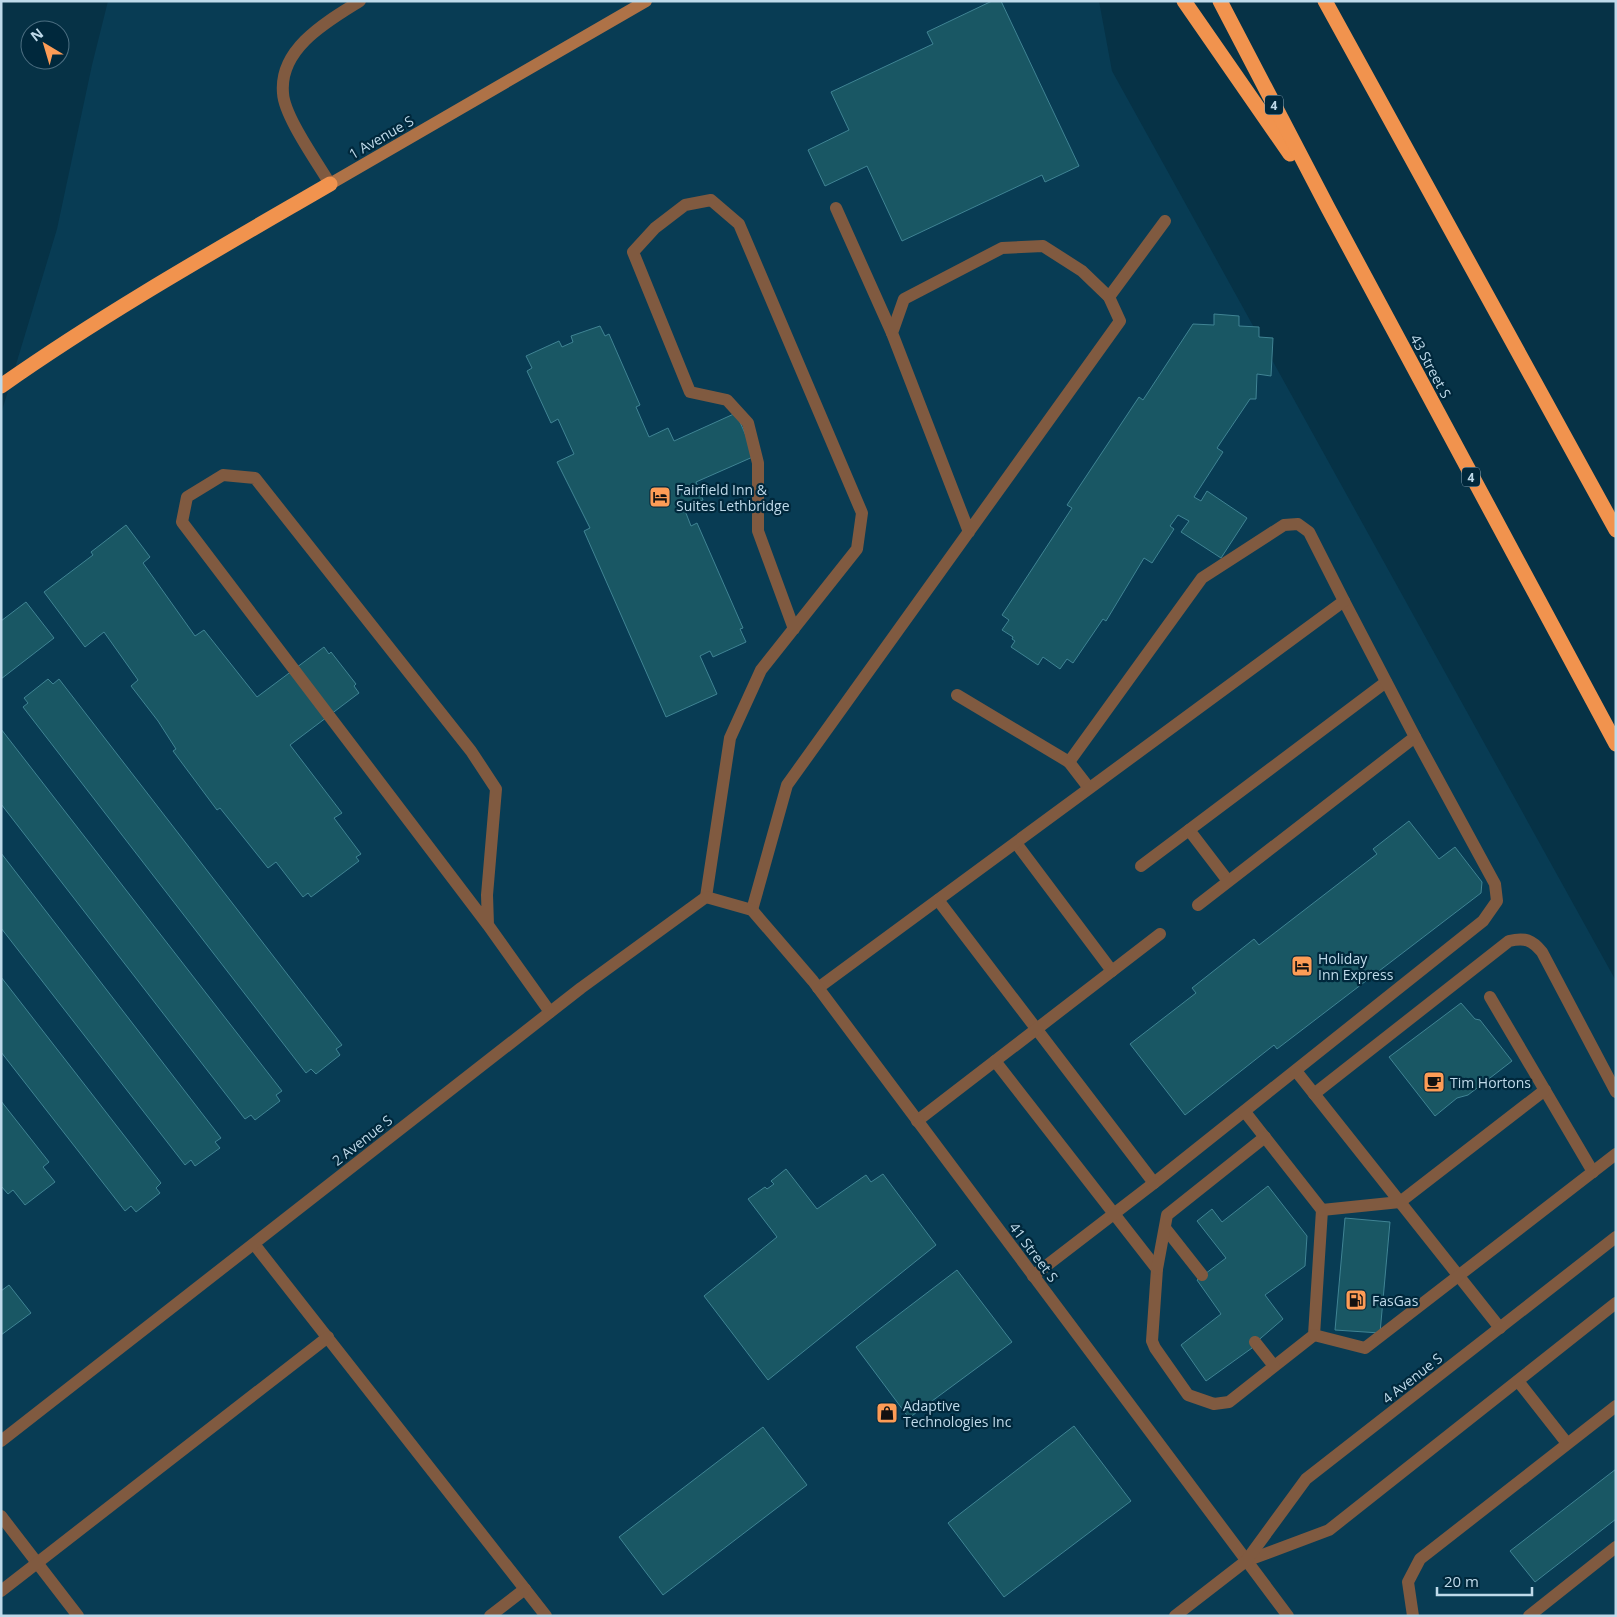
<svg xmlns="http://www.w3.org/2000/svg" width="1617" height="1617" viewBox="0 0 1617 1617" font-family="'Open Sans',sans-serif">
	<style>
		.built { fill: #083c54 }
		.building { fill: #195764; stroke: #408494 }
		.lines { fill: none; stroke-linecap: round; stroke-linejoin: round }
		.lane { stroke: #805a40; stroke-width: 12 }
		.street { stroke: #805a40; stroke-width: 12 }
		.secondary { stroke: #ae7247; stroke-width: 12 }
		.highway { stroke: #f1934e; stroke-width: 15 }
		.labels { text-anchor: middle; dominant-baseline: central; stroke-width: 4.5; stroke-linejoin: round; paint-order: stroke }
		.shield { fill: #00283c; stroke: #86a5b6; stroke-width: 1 }
		.shield-label { font-size: 12px; font-weight: bold; fill: #bfdaea }
		.street-label { font-size: 14px; fill: #bfdaea; stroke: #00283c }
		.poi-label { font-size: 14px; fill: #bfdaea; stroke: #00283c; text-anchor: start }
	</style>
	<rect width="100%" height="100%" fill="#063246"/>
	<path class="built" d="M108,1H1099L1112,71L1616,981V1616H1V414L57,229L92,65Z"/>
	<g class="building">
		<path d="M992,1H1001L1079,166L1045,182L1042,175L902,241L867,166L825,186L808,150L849,130L831,92L933,44L927,32Z"/>
		<path d="M1214,314L1239,316V326L1259,327V337L1273,338L1271,376L1257,374L1256,399H1250L1217,448L1223,452L1194,497L1201,501L1207,491L1247,518L1221,558L1181,532L1189,521L1178,515L1170,526L1174,529L1152,563L1144,558L1106,621L1103,619L1073,663L1067,659L1060,669L1043,657L1038,665L1011,647L1015,641L1012,639L1013,637L1002,630L1009,620L1002,615L1072,508L1067,505L1139,397L1143,400L1193,324L1214,325Z"/>
		<path d="M600,326L605,336L609,334L640,405L636,407L649,437L668,428L674,441L736,413L755,456L696,482L703,500L684,508L691,526L697,523L743,628L740,629L746,642L713,657L710,651L700,656L717,694L666,717L584,531L590,528L557,462L574,454L558,419L551,423L527,371L532,368L526,356L559,341L562,347L573,342L571,336Z"/>
		<path d="M126,525L150,557L143,563L195,636L204,630L257,697L324,647L329,654L331,652L356,684L354,686L359,693L290,745L342,813L334,818L361,854L356,857L359,861L311,897L308,893L303,897L276,862L268,868L220,808L217,810L173,751L176,749L158,721L131,686L138,680L104,632L85,647L44,592L93,555L91,552Z"/>
		<path d="M26,602L54,638L1,679V621Z"/>
		<path d="M48,679L53,684L59,679L342,1045L336,1049L340,1055L316,1074L311,1069L306,1073L23,707L28,703L24,698Z"/>
		<path d="M1,729L282,1091L276,1095L280,1101L255,1120L251,1115L245,1119L1,804Z"/>
		<path d="M1409,821L1439,859L1455,847L1482,882L1481,893L1277,1049L1274,1045L1185,1115L1130,1044L1196,993L1192,988L1254,939L1259,945L1377,854L1373,849Z"/>
		<path d="M1,853L221,1138L215,1142L220,1148L195,1166L191,1160L185,1165L1,928Z"/>
		<path d="M1,977L161,1183L156,1188L160,1193L136,1212L131,1206L125,1211L1,1052Z"/>
		<path d="M1461,1003L1475,1019L1480,1020L1512,1061L1468,1095L1457,1098L1435,1116L1389,1057Z"/>
		<path d="M1,1101L49,1162L43,1167L55,1182L25,1205L13,1190L8,1194L1,1186Z"/>
		<path d="M786,1169L817,1209L866,1175L871,1182L883,1174L936,1245L768,1380L704,1296L777,1237L748,1199L765,1187L767,1189L774,1184L771,1181Z"/>
		<path d="M1268,1186L1307,1236L1305,1266L1265,1295L1283,1319L1254,1344L1252,1348L1206,1381L1181,1345L1221,1314L1197,1280L1226,1258L1197,1221L1212,1209L1222,1222Z"/>
		<path d="M1345,1218L1390,1222L1380,1333L1335,1330Z"/>
		<path d="M957,1270L1012,1342L909,1418L856,1347Z"/>
		<path d="M9,1285L31,1313L1,1335V1291Z"/>
		<path d="M1074,1426L1131,1501L1004,1597L948,1523Z"/>
		<path d="M763,1427L807,1485L663,1595L619,1537Z"/>
		<path d="M1616,1469V1519L1535,1582L1510,1551Z"/>
	</g>
	<g class="lines">
		<g class="lane">
			<path d="M836,208L892,333"/>
			<path d="M1109,297L1165,221"/>
			<path d="M1069,762L1089,788"/>
			<path d="M1016,843L1112,971"/>
			<path d="M1141,866L1189,830"/>
			<path d="M1228,881L1189,830L1386,682"/>
			<path d="M706,897L730,738L761,670L857,549L862,513L739,224L711,200L685,205L655,228L633,252L690,392L727,400L748,423L758,463V531L794,629"/>
			<path d="M938,900L1154,1183L1483,921L1497,901L1495,884L1415,737"/>
			<path d="M1198,905L1415,737L1344,601"/>
			<path d="M752,910L787,785L1120,321L1109,297L1082,271L1043,246L1002,248L904,299L892,333L969,532"/>
			<path d="M488,925L182,522L187,497L223,475L255,478L471,751L496,789L487,895L488,925L550,1012"/>
			<path d="M818,988L1344,601L1309,532L1298,524L1284,525L1202,578L1069,762L957,695"/>
			<path d="M1490,997L1593,1172"/>
			<path d="M995,1061L1157,1269L1152,1341L1155,1348L1188,1395L1214,1404L1229,1402L1314,1335L1322,1210L1400,1202L1545,1090"/>
			<path d="M1296,1071L1500,1328"/>
			<path d="M1314,1094L1509,941C1525,937 1532,940 1542,952L1616,1092"/>
			<path d="M1245,1112L1322,1210"/>
			<path d="M917,1121L1160,934"/>
			<path d="M1165,1228L1202,1275"/>
			<path d="M254,1244L546,1616"/>
			<path d="M1157,1269L1167,1215L1265,1137"/>
			<path d="M1033,1276L1154,1183"/>
			<path d="M1314,1335L1365,1348L1616,1154"/>
			<path d="M1255,1342L1274,1366"/>
			<path d="M1518,1381L1566,1442"/>
			<path d="M1,1516L78,1616"/>
			<path d="M1,1591L328,1337"/>
			<path d="M490,1616L525,1589"/>
			<path d="M1413,1616L1408,1582L1420,1559L1616,1406"/>
			<path d="M1529,1616L1616,1547"/>
		</g>
		<g class="street">
			<path d="M330,184C317,162 284,116 283,93C279,48 328,21 360,1"/>
			<path d="M1,1441L581,988L706,897L752,910L813,981L1288,1616"/>
			<path d="M1246,1561L1329,1530L1616,1303"/>
			<path d="M1175,1616L1246,1561L1306,1479L1616,1237"/>
		</g>
		<path class="secondary" d="M330,184L646,1"/>
		<g class="highway">
			<path d="M1184,1L1290,154"/>
			<path d="M1220,1L1328,208L1616,744"/>
			<path d="M1325,1L1616,530"/>
			<path d="M1,386C106,312 218,249 330,184"/>
		</g>
	</g>
	<defs>
		<g id="hotel-square" transform="scale(1.125)"><rect x="-9" y="-9" width="18" height="18" rx="4" fill="#fd9c56" stroke="#00283c"/><path d="M-6-4.5h1.5V1H6V5H4.5V3h-9V5H-6ZM-4 0a1.8 1.8 0 1 1 3.6 0ZM.5 0V-2.5h3Q6-2.5 6 0Z" fill="#111"/></g>
		<g id="cafe-square" transform="scale(1.125)"><rect x="-9" y="-9" width="18" height="18" rx="4" fill="#fd9c56" stroke="#00283c"/><path d="M-5.5-4.5H6V0H3Q3 3.5 0 3.5H-2.5Q-5.5 3.5-5.5 0ZM3-3.2v2h1.7v-2ZM-6 4.5H4V6H-6Z" fill="#111"/></g>
		<g id="fuel-square" transform="scale(1.125)"><rect x="-9" y="-9" width="18" height="18" rx="4" fill="#fd9c56" stroke="#00283c"/><path d="M-5.5-6h7V0h2V4h1.3V-2.5L3-4.5l.8-.8L6-3V5H2.5V1h-1V6h-7ZM-4.2-4.7v3.2H.2V-4.7Z" fill="#111"/></g>
		<g id="shop-square" transform="scale(1.125)"><rect x="-9" y="-9" width="18" height="18" rx="4" fill="#fd9c56" stroke="#00283c"/><path d="M-5-2.5h2.3a2.7 3.5 0 0 1 5.4 0H5L5.5 6h-11ZM-1.5-2.5h3a1.5 2.3 0 0 0-3 0Z" fill="#111"/></g>
	</defs>
	<g fill-rule="evenodd">
		<use href="#hotel-square" x="660" y="497"/>
		<use href="#hotel-square" x="1302" y="966"/>
		<use href="#cafe-square" x="1434" y="1082"/>
		<use href="#fuel-square" x="1356" y="1300"/>
		<use href="#shop-square" x="887" y="1413"/>
	</g>
	<g class="labels">
		<g class="shield">
			<rect x="1265" y="95.5" width="18" height="19" rx="4"/>
			<rect x="1462" y="467.5" width="18" height="19" rx="4"/>
		</g>
		<g class="shield-label">
			<text x="1274" y="105">4</text>
			<text x="1471" y="477">4</text>
		</g>
		<g class="street-label">
			<text transform="translate(381 137) rotate(-30)">1 Avenue S</text>
			<text transform="translate(1431 366) rotate(62)">43 Street S</text>
			<text transform="translate(362 1140) rotate(-38)">2 Avenue S</text>
			<text transform="translate(1034 1252) rotate(53)">41 Street S</text>
			<text transform="translate(1412 1378) rotate(-38)">4 Avenue S</text>
		</g>
		<g class="poi-label">
			<text x="676" y="489">Fairfield Inn &amp;<tspan x="676" dy="16">Suites Lethbridge</tspan></text>
			<text x="1318" y="958">Holiday<tspan x="1318" dy="16">Inn Express</tspan></text>
			<text x="1450" y="1082">Tim Hortons</text>
			<text x="1372" y="1300">FasGas</text>
			<text x="903" y="1405">Adaptive<tspan x="903" dy="16">Technologies Inc</tspan></text>
		</g>
	</g>
	<rect width="1617" height="1617" fill="none" stroke="#bfdaea" stroke-width="5"/>
	<g transform="translate(45 45) rotate(322)"><circle r="24" fill="#00283c" stroke="#4c6f82"/>
	<path d="M0-4L9 19L0 12L-9 19Z" fill="#fd9c56"/>
	<text y="-8" font-size="14" font-weight="bold" text-anchor="middle" fill="#bfdaea">N</text>
	</g>
	<path d="M1437 1587v8h95v-8" fill="none" stroke="#bfdaea" stroke-width="2.5"/>
	<text x="1444" y="1587" font-size="15" fill="#bfdaea" stroke="#00283c" stroke-width="4" paint-order="stroke">20 m</text>
</svg>
